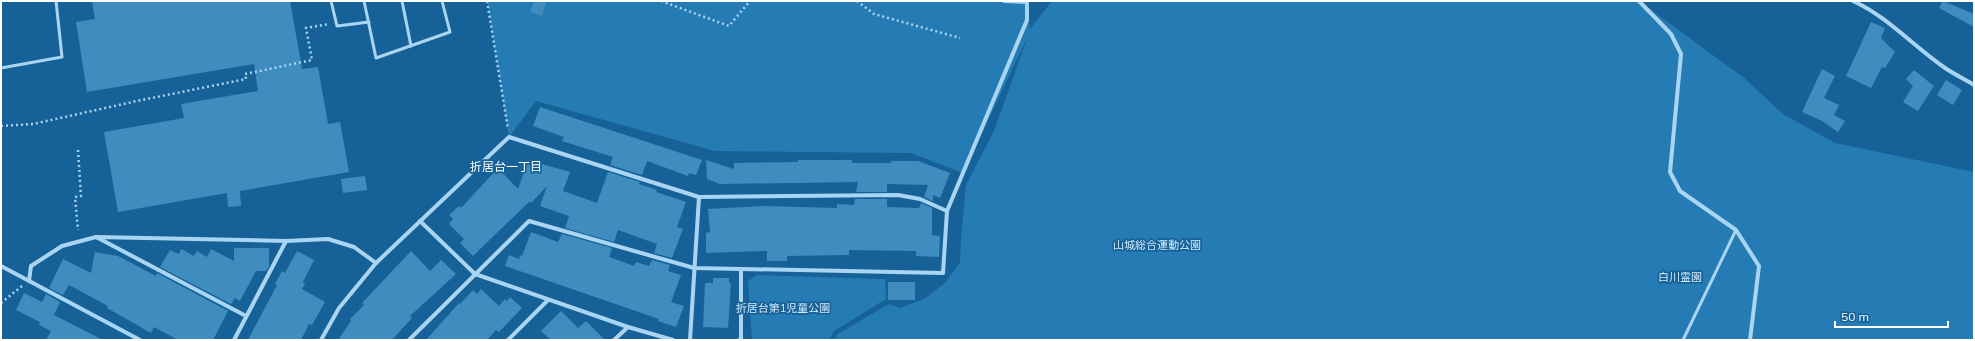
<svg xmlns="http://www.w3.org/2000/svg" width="1975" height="341" viewBox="0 0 1975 341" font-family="Mulish,'Noto Sans JP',sans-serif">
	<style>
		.green { fill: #257cb4 }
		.building { fill: #3f8cbf }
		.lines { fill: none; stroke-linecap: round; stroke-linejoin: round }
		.path { stroke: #a9d5f2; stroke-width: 2.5; stroke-dasharray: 2 3; stroke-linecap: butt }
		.service { stroke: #a9d5f2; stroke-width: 3 }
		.minor { stroke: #a9d5f2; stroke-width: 4 }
		.labels { text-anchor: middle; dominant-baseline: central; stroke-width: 3.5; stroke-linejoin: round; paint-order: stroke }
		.park-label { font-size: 11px; fill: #d1ebfc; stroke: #166298 }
		.neighbourhood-label { font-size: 12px; fill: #fff; stroke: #166298 }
	</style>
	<rect width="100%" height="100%" fill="#166298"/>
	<g class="green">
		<path d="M487,1L1027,2L1030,29L1052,1H1639L1744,78L1783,114L1835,143L1974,172V340H834L838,334L889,304L900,308L924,299L945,283L960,262L961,238L966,185L994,131L1028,36L963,173L911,153L715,151L536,101L509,137Z"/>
		<path d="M757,275L885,279L886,299L834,331L829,340H752L748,281Z"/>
	</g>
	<g class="building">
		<path d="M92,1H290L302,69L318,67L328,124L340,122L349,172L240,191L241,206L228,207L227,193L118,212L104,132L184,118L181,104L258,91L254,64L87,92L76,22L95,19Z"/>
		<path d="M534,1H547L542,16L530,12Z"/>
		<path d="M1943,1L1974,14V27L1939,8Z"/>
		<path d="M1871,22L1885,28L1881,38L1895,52L1885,68L1882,67L1871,88L1846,76Z"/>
		<path d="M1822,69L1835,76L1824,98L1839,105L1834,115L1845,121L1838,132L1822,121L1802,112Z"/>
		<path d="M1914,70L1934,86L1918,111L1903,102L1913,86L1906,79Z"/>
		<path d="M1946,80L1962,90L1953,105L1937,95Z"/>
		<path d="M540,107L702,160L696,175L689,173L688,176L647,161L642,175L610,165L613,157L562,141L564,137L533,126Z"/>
		<path d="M528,160L570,172L563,191L597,203L608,172L640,182L639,184L657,190L656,192L686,202L677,227L683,229L672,258L654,253L657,244L618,230L614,242L565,228L569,216L540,206L547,186L532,202H529L473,256L460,243L464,239L449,224L453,219L449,215L459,206L461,208L498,168L518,189Z"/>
		<path d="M706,160L734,169V163L798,162V160H852V163H891V161H918L950,173L940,198L933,195V201L924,197L928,185L887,184V192H856L858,182L720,184L707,179Z"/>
		<path d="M365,176L367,190L343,193L341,179Z"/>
		<path d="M855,199H887V207L919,208L921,203L932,208V235L940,236L939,257L916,256V251L849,250V255L787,256V261H767V251L706,253V233L710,232L708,209L763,206L837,208V204L854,205Z"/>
		<path d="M531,232L558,242L562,234L612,248L609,257L634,266L636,262L649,266L652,260L670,265L668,271L681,275L671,302L684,306L676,327L658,321L659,319L505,266L509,255L519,259L520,255L522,256Z"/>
		<path d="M234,248H269V267L266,271H256L240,301L235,298L231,304L160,267L170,250L179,254L181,249L194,256L197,251L207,257L211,249L234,261Z"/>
		<path d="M297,251L314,260L303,282L305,284L302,289L325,302L312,325L309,324L301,340H248L277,285L275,284L282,271L285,273Z"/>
		<path d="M411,251L430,271L441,260L456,274L410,316L412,318L392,340H338L351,321L350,319L364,305L362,303Z"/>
		<path d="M95,252L118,256L156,276L157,273L228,311L213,340H178L154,327L151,333L107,308L108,306L69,285L63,295L49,288L63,259L91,273Z"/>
		<path d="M713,278H729V283H731L728,328L703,327L705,283H713Z"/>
		<rect x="888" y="282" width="27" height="18"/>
		<path d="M481,289L499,306L505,299L507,301L510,297L522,308L499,332L496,330L487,340H426L459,303L460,304L473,290L477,294Z"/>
		<path d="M24,293L42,302L46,294L60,302L54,315L103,340H46L51,331L39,325L40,322L16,310Z"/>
		<path d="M561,311L578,328L586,321L605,340H551L541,331Z"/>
	</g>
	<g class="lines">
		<g class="path">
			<path d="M487,1L508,129"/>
			<path d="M661,1L729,26L750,1"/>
			<path d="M857,1L874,14L960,38"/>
			<path d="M1,126L33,124L137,101L246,79L245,74L312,60L306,28L329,24"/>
			<path d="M78,150L81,196L75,197L78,230"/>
			<path d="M1,303L22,286"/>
		</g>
		<g class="service">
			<path d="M331,1L337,26L369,22"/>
			<path d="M364,1L376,58L450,32L442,1"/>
			<path d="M402,1L411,46"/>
			<path d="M1,68L62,57L56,1"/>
			<path d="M1683,340L1736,230"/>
		</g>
		<g class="minor">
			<path d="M1004,1L1027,2"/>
			<path d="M1639,1L1671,34L1681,54L1670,172L1680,191L1736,230L1759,266L1750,340"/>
			<path d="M1853,1C1888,17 1913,46 1945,68C1954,74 1964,79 1974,85"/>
			<path d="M420,221L475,274L628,327L673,340"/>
			<path d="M98,238L246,316"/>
			<path d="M1,266L140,340"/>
			<path d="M29,281L31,266L62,246L96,237L286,241L328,239L354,247L376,263"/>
			<path d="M234,340L286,241"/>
			<path d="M321,340L339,308L376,263L509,137L699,197L898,195L920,199L947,211"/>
			<path d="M409,340L529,221L694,268L943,273L947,211L1027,20V1"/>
			<path d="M508,340L548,300"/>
			<path d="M614,340L628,327"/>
			<path d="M690,340L699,197"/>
			<path d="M739,340H741V269"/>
		</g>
	</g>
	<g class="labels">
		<g class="park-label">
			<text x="1157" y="245">山城総合運動公園</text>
			<text x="1680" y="277">白川霊園</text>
			<text x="783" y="308">折居台第1児童公園</text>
		</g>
		<g class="neighbourhood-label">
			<text x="506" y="166">折居台一丁目</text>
		</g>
	</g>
	<rect width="1975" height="341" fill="none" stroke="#ffffff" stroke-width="4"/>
	<path d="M1835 321v6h113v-6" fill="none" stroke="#ffffff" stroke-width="2"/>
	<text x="1841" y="321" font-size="12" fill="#ffffff" stroke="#166298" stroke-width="3" paint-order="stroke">50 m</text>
</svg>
